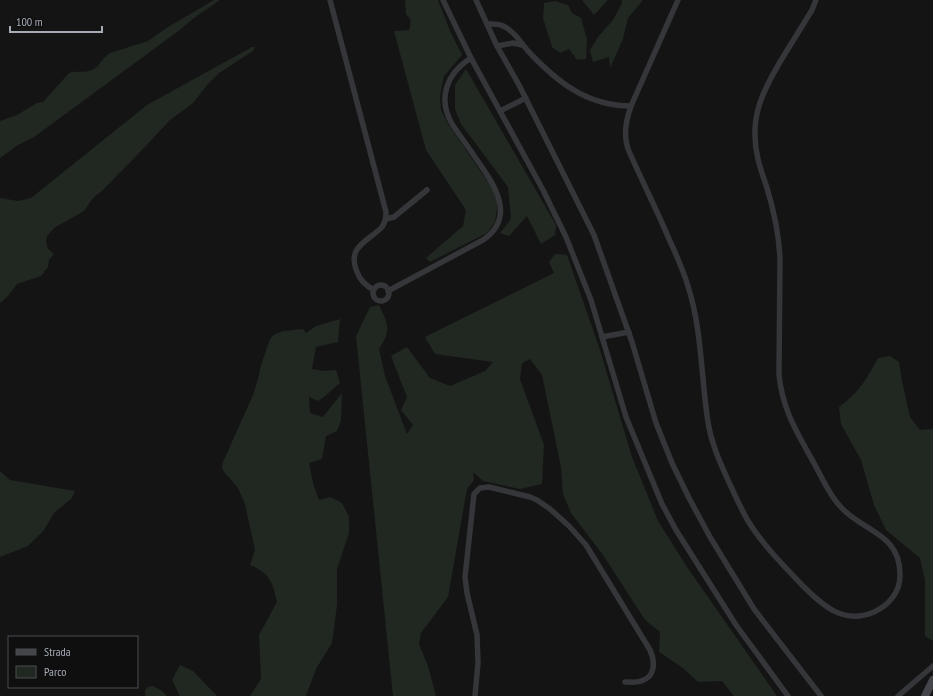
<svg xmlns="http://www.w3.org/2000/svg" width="933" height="696" viewBox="0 0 933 696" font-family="'PT Sans Narrow',sans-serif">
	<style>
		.green { fill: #202821 }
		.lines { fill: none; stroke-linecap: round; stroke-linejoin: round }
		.street { stroke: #35363a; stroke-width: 5.5 }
		.secondary { stroke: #43454a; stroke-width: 8 }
	</style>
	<rect width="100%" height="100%" fill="#141415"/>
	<g class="green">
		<path d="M214,0H220L194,18L177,32L34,137L18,145L0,158V121L17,115L37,103L43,102L69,73C77,70 86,74 94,69C100,65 103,57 110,53L148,41L168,27Z"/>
		<path d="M405,0H438L450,31L462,55L444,76L440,96L441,110L448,124L492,188L497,200V209L495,222L487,233L430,262L426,258L463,226L466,210L426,150L394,31L409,30L411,20L406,14Z"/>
		<path d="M582,0H608L594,15Z"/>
		<path d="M622,0H643L628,18L623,39L610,68L609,57L593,62L590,50L598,37L613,20L622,3Z"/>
		<path d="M555,1L568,5L572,13L581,18L587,39L586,59L577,60L569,49L560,53L552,47L543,18L544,3Z"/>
		<path d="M252,47H255L253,51L219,73L208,84L193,103L170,120L140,152L103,190L93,198L84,211L54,228L47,236L46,242L48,249L54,254L49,260L48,267L41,276L17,284L8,296L0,303V198L18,201L31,198L147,105Z"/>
		<path d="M466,69L556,225L555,235L541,244L527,216L509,236L500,233L511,219L508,187L461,124L455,109V85Z"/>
		<path d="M555,254L567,255L599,347L632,457L658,521L687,567L777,696H734L722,681L698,682L683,668L659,652L660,632L645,620L603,555L571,513L563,494L561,467L542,375L530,359L522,363L520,379L544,445L542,484L520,489L483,481L473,472L474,480L467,489L448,597L421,633L419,644L428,666L436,696H393L356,336L370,307L379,305C388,324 392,330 379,349L385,376L407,434L413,425L401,410L407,397L391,356L407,347L430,378L450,386L485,371L493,362L435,354L425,337L554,273L549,262Z"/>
		<path d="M340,319L338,342L316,347L312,369L324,371L336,370L340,383L324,397L318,401L309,397L310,413L323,417L342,393L341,420L337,431L326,436L322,459L309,463L313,483L319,500L330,497L342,503L349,517V533L337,569V605L332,643L316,669L306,696H250L261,679L259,635L277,602C272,582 271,574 250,565L255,550L245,504L238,488L224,472L222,467L223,462L253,395L258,379L261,365L270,339L275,334L284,331L303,329L306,333L316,326Z"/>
		<path d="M890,356L899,362L902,381L910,417L920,430L933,429V641L925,636V580L920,558L886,530L874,505L861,460L841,424L839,407C858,393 867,379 878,358Z"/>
		<path d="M0,471L10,480L75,491L72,498L54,513L44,530L28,546L0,557Z"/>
		<path d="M180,665L193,671L217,696H180L172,680Z"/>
		<path d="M153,686L162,691L167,696H145V690L148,687Z"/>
	</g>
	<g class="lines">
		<g class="street">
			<path d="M330,0L386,212C386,218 385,223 382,227C369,241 346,246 357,272C360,280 366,286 374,290"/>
			<path d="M443,0L471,58L543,190L566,237L591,300L626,417L662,504L676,530L736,625L788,696"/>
			<path d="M476,0L497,46L519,85L594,235L632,342L656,423L672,463L689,498L710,537L754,609L821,696"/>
			<path d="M678,0L631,106C626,120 623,135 628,149C641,179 656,208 669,239C676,254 683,270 688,286C702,330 701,377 708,422C711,442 719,460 727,478C734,493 740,507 748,521C763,545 783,565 803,586C823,606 844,625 874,612C889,605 900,592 900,576C901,532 861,532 839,505C829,494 822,478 815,465C798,434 782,410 779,374L780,259C779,235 774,211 767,188C764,178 760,169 758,159C748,118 763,90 783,57C793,41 802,26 812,10L816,0"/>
			<path d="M487,24C493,24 500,23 505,27C515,32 521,43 528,51C557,82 587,106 631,106"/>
			<path d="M497,46L513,43L522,45"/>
			<path d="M500,111L526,98"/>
			<path d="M386,219L394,217L427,190"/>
			<circle cx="381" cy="293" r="8"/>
			<path d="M388,291L483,240C517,217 494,184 477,160C469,148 460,136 452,124C437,98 447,73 471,58"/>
			<path d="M602,337L629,332"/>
			<path d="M475,696L478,663L477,635L467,593L465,577L474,494L480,488L489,487L530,497L537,500L550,509L569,526L586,545L650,650C655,661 656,677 641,681C636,683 630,682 625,682"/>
			<path d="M898,696L933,666"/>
		</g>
		<path class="secondary" d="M925,696L933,680"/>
	</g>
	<rect x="8" y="636" width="130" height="52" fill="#0f0f10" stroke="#4b4d52"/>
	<rect x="16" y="649" width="20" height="6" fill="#43454a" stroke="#4b4d52"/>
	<text x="44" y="656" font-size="12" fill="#a6abb4">Strada</text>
	<rect x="16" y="666" width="20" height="12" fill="#202821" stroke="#4b4d52"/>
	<text x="44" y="676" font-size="12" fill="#a6abb4">Parco</text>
	<path d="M10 26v6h92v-6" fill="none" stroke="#a6abb4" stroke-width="2"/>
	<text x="16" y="26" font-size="12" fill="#a6abb4" stroke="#0f0f10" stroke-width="3" paint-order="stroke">100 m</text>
</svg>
